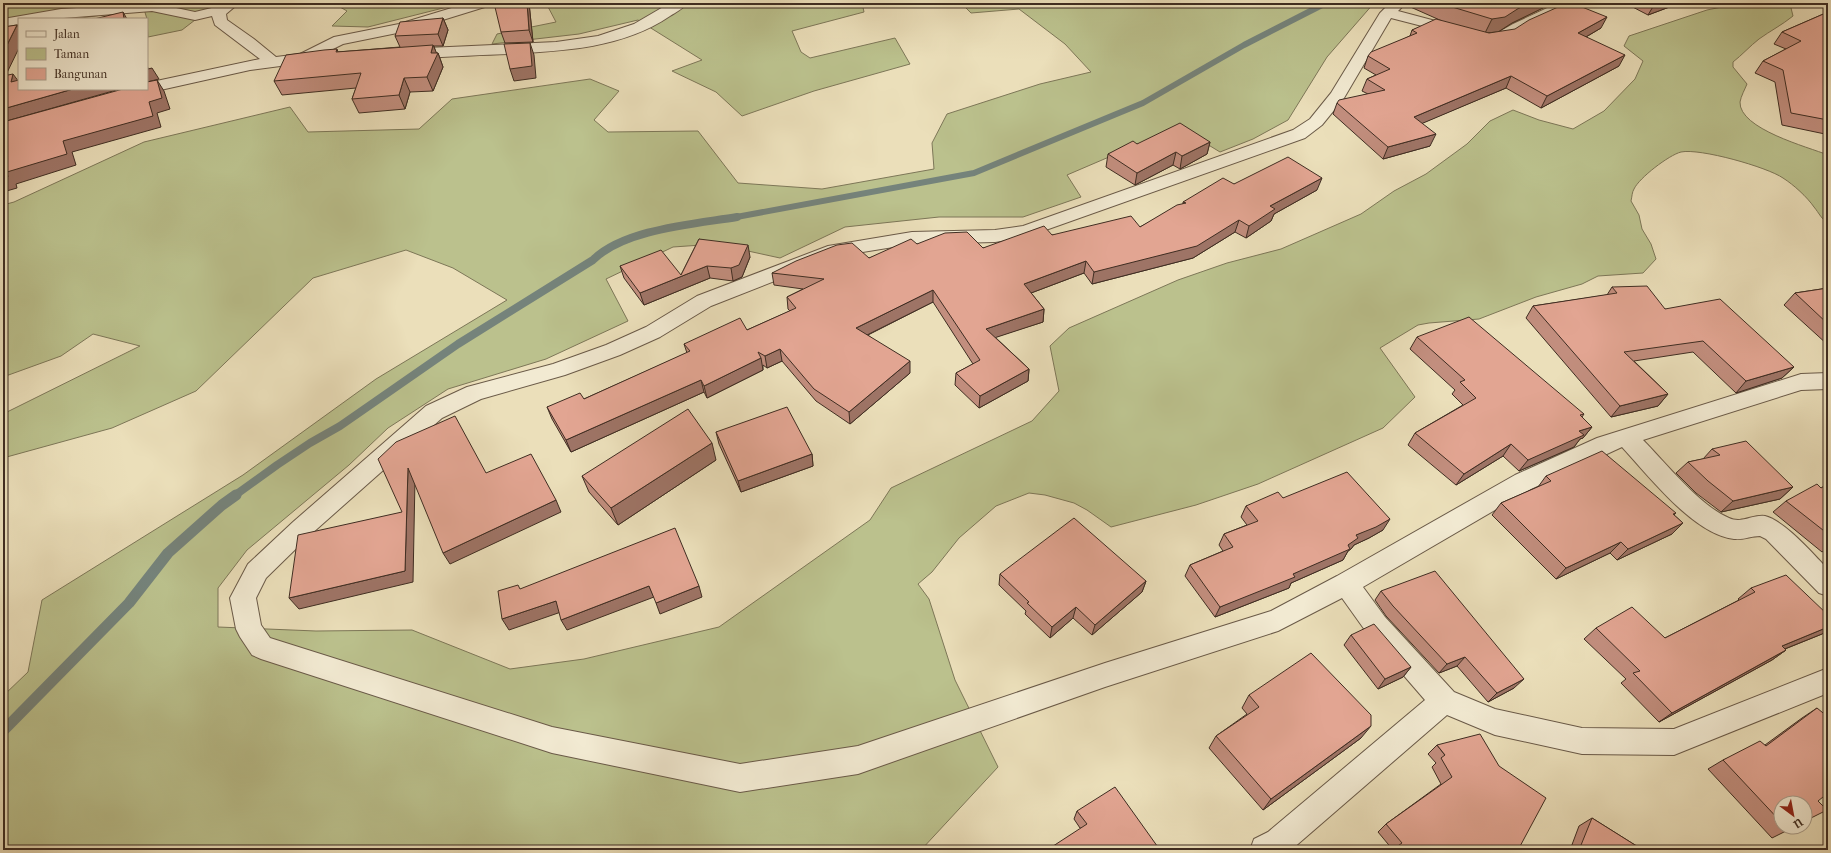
<svg xmlns="http://www.w3.org/2000/svg" width="1831" height="853" viewBox="0 0 1831 853" font-family="'IM FELL French Canon',serif">
	<style>
		.green { fill: #bbc18d; stroke: #7d7758 }
		.lines { fill: none; stroke-linecap: round; stroke-linejoin: round }
		.stream-far2 { stroke: #75837b; stroke-width: 6 }
		.stream-far1 { stroke: #75837b; stroke-width: 8 }
		.stream { stroke: #75837b; stroke-width: 11 }
		.minor-casing { stroke: #6a5a48; stroke-width: 2 }
		.minor { fill: #f2ead2; fill-rule: evenodd }
		.wall { fill: #c28e7e; stroke: #3f2d22 }
		.shaded-wall { fill: #9e7466; stroke: #3f2d22 }
		.building { fill: #e2a592; stroke: #3f2d22 }
	</style>
	<rect width="100%" height="100%" fill="#ebdfba"/>
	<filter id="stains"><feTurbulence type="fractalNoise" baseFrequency=".005" numOctaves="4"/><feColorMatrix values="0 0 0 0 .2 0 0 0 0 .09 0 0 0 0 .02 0 0 0 .5 -.17"/></filter>
	<radialGradient id="worn" r=".72"><stop offset=".6" stop-color="#630" stop-opacity="0"/><stop offset="1" stop-color="#630" stop-opacity=".3"/></radialGradient>
	<g class="green">
		<path d="M3,3H217L182,30L148,37L147,19L144,9L74,19H19V32L3,35Z"/>
		<path d="M333,3H463L368,27L332,26L347,11Z"/>
		<path d="M546,3H748L784,7L799,3H862L864,12L792,31L801,52L810,58L895,38L910,64L814,91L742,116L716,92L672,71L702,60L638,20L579,34L492,44L497,34L556,22Z"/>
		<path d="M961,3H1374L1327,57L1288,120L1253,139L1220,152L1179,127L1067,175L1081,197L1023,217H939L845,227L780,258L716,244L673,247L606,279L628,321L546,359L448,389L388,428L349,465L247,550L218,588V627L316,631L412,630L510,669L584,659L719,627L870,520L891,488L1032,421L1059,391L1050,346L1069,328L1178,280L1227,263L1281,249L1361,214L1394,191L1426,174L1467,144L1490,121L1513,110L1539,120L1573,129L1604,111L1635,79L1643,61L1624,46L1629,36L1707,10L1741,3H1813L1796,5L1791,8L1793,16C1782,25 1770,31 1759,39C1750,46 1742,55 1733,62V67L1747,84C1745,89 1741,96 1740,102C1739,129 1808,147 1828,155V223C1822,220 1819,213 1814,207C1807,197 1794,185 1783,178C1767,167 1700,148 1681,152C1669,155 1639,178 1634,189C1632,192 1632,197 1631,201L1639,215L1642,229L1651,244L1656,259L1643,273L1598,276L1582,284L1536,297L1479,319L1429,323L1418,325L1380,348L1415,397L1383,428L1258,484L1196,505L1111,527L1087,510L1074,503L1045,495L1029,493L996,506L959,538L932,572L918,584L929,599L955,680L998,767L921,850H3V696L28,672L42,600L243,475L376,379L507,300L453,268L406,250L313,278L196,391L112,428L3,458V414L140,346L93,334L61,356L3,377V205L14,202L144,142L290,107L308,132L419,129L452,99L590,79L619,91L594,120L608,132L698,131L738,183L822,189L934,169L932,143L947,114L1040,84L1091,72L1065,44L1019,9L971,13Z"/>
	</g>
	<g class="lines">
		<path class="stream-far2" d="M731,218L974,173L1143,103L1244,45L1326,3"/>
		<path class="stream-far1" d="M234,496L277,465L310,443L340,426L458,344L593,260C624,229 695,224 737,217"/>
		<path class="stream" d="M3,731L129,603L168,553L222,505L236,495"/>
		<g class="minor-casing">
			<g id="minor">
				<path d="M153,3L195,12L220,6L223,3H239L226,14L227,20L254,39L276,57L300,54L334,37L399,24L468,3H490L488,6L407,31L343,44L319,56L321,58L318,61L250,70L147,93L141,91L140,89H147V83L260,59L215,25L212,16L195,20L152,11L51,19H19V24L3,27V19L61,9Z"/>
				<path d="M670,3H687C683,9 676,12 670,16C623,48 564,51 509,54C474,55 440,57 405,59L400,57L397,54L400,51L405,49L556,42L598,36L634,24Z"/>
				<path d="M1390,3H1406L1398,11L1462,28L1464,31L1462,34L1457,35L1391,18L1344,98L1322,125L1305,138L1026,237L995,242L912,244L838,256L711,306L660,337L620,355L565,375L481,399L442,418L309,536L266,578L256,598L261,625L270,638L552,727L740,764L858,746L1105,663L1271,611L1337,576L1515,475L1597,438L1801,374L1828,373V389L1801,390L1643,440C1666,463 1700,506 1729,518C1742,524 1753,514 1765,516C1785,521 1813,554 1828,569V596L1819,593L1766,539L1760,536C1751,536 1744,540 1734,539C1693,534 1649,476 1622,447L1531,489L1363,587L1385,617L1454,692L1495,709L1582,728L1674,729L1828,668V693L1674,755L1582,754L1495,735L1447,715L1291,850H1250L1254,839L1268,832L1425,700L1367,633L1342,598L1278,631L1105,687L858,774L740,792L552,753L261,659L252,655L240,637L236,629L230,598L248,564L293,522L426,406L467,387L553,364L606,345L646,327L697,296L828,246L912,232L995,230L1023,226L1293,130L1310,119L1331,93L1380,13Z"/>
				<path d="M1558,3H1577L1575,6L1523,30L1509,39L1488,43L1483,42L1481,39L1483,36L1499,32L1513,24Z"/>
			</g>
		</g>
		<use href="#minor" class="minor"/>
	</g>
	<g class="wall">
		<path d="M529,3L533,42L505,43L501,32Z"/>
		<path d="M1407,3H1548L1547,6L1512,23L1498,32L1488,33L1601,28L1586,37L1619,66L1541,108L1506,88L1422,123L1430,146L1383,159L1333,114L1337,103L1368,94L1362,91L1367,79L1376,75L1364,68L1368,56L1410,36L1412,30L1442,21L1406,5Z"/>
		<path d="M1625,3H1680L1648,15Z"/>
		<path d="M1828,12V130L1825,134L1782,125L1775,82L1755,73L1763,61L1786,49L1774,44L1782,32Z"/>
		<path d="M443,18L448,30L443,46H434L436,53H438L443,67L433,91L410,92L405,109L359,113L352,99L356,88L282,95L274,81L337,49L338,52L400,47L395,36Z"/>
		<path d="M1210,142L1207,154L1180,169L1173,165L1135,185L1106,167L1108,154L1137,144Z"/>
		<path d="M1234,184L1317,190L1274,214L1271,221L1246,238L1235,232L1193,258L1092,284L1084,273L1031,293L1044,309L1043,322L995,337L1029,369L1028,381L979,408L955,385L956,373L973,364L933,302L868,335L910,373L850,424L816,401L782,361L767,368L763,365V370L707,398L704,392L571,452L552,419L547,407L584,399L687,353L684,344L747,330L790,311L788,309L787,297L803,289L774,285L772,273L869,258L917,244L983,248L1052,235L1140,227L1183,204V202Z"/>
		<path d="M699,239L750,257L742,277L733,281L710,278L644,305L624,278L620,266L681,275Z"/>
		<path d="M1612,287L1665,309L1794,367L1782,378L1736,393L1693,352L1634,361L1668,394L1658,406L1611,417L1526,318L1533,306L1607,295Z"/>
		<path d="M1828,288V345L1784,305L1795,293Z"/>
		<path d="M1417,337L1584,414L1582,417L1592,427L1583,438L1580,439L1574,447L1519,471L1503,456L1456,485L1408,445L1415,433L1463,405L1452,394L1455,390L1410,349Z"/>
		<path d="M716,432L812,454L813,466L741,492L719,444Z"/>
		<path d="M1712,449L1793,487L1780,499L1721,512L1696,493L1676,473L1688,462L1703,459Z"/>
		<path d="M716,460L618,525L589,492L582,476Z"/>
		<path d="M1546,476L1676,513L1674,515L1683,523L1672,534L1617,560L1610,553L1556,579L1492,515L1501,503L1538,487Z"/>
		<path d="M1828,484V548L1822,552L1773,512L1786,501L1821,488Z"/>
		<path d="M1283,498L1383,530L1369,538L1354,545L1351,549L1348,551L1343,560L1291,583L1289,588L1215,617L1185,576L1190,565L1223,551L1219,545L1224,534L1247,525L1241,517L1246,506Z"/>
		<path d="M1000,574L1146,581L1142,592L1092,635L1073,618L1050,638L1025,614L1026,611L999,585Z"/>
		<path d="M1751,588L1828,615V630L1822,634L1785,649L1786,650L1772,660L1659,722L1621,683L1626,679L1584,639L1596,628L1665,638L1739,600L1738,599Z"/>
		<path d="M1381,591L1514,688L1488,702L1457,666L1439,673L1386,616L1375,600Z"/>
		<path d="M1351,635L1411,667L1403,677L1378,689L1344,645Z"/>
		<path d="M1249,695L1361,738L1263,810L1209,748L1216,736L1247,714L1242,708Z"/>
		<path d="M1817,708L1781,803V827H1794L1772,838L1708,769L1723,760L1765,745L1802,718Z"/>
		<path d="M1437,745L1518,850H1393L1378,832L1386,824L1441,784L1432,767L1436,763L1428,754Z"/>
		<path d="M1077,811L1160,850L1080,828L1074,819Z"/>
		<path d="M1592,818L1643,850H1570L1579,826Z"/>
	</g>
	<g class="shaded-wall">
		<path d="M527,3H529L533,42L529,30Z"/>
		<path d="M1530,3H1548L1547,6L1512,23L1498,32L1485,33L1492,19L1519,8Z"/>
		<path d="M1659,3H1680L1648,15L1654,5Z"/>
		<path d="M123,12L127,19H124Z"/>
		<path d="M1607,17L1601,28L1572,45L1578,33Z"/>
		<path d="M443,18L448,30L443,46L438,34Z"/>
		<path d="M17,25L19,28V48L3,81V53Z"/>
		<path d="M530,43L534,55L536,78L514,81L510,69Z"/>
		<path d="M433,45L437,54L438,53L443,67L433,91L427,77L431,53Z"/>
		<path d="M1625,55L1619,66L1541,108L1547,96Z"/>
		<path d="M147,64L148,69L152,68L159,79L147,82Z"/>
		<path d="M13,74L19,82H11Z"/>
		<path d="M1511,76L1506,88L1409,129L1414,117Z"/>
		<path d="M404,78L410,92L405,109L399,95Z"/>
		<path d="M157,80L164,91L170,109L157,113L161,127L72,152L76,165L16,184L17,188L3,192V178L7,172L63,141L149,102Z"/>
		<path d="M73,89H120L3,122V109Z"/>
		<path d="M1436,134L1430,146L1383,159L1388,147Z"/>
		<path d="M1210,142L1207,154L1180,169L1182,156Z"/>
		<path d="M1176,152L1173,165L1135,185L1137,173Z"/>
		<path d="M1322,178L1317,190L1274,214L1271,221L1246,238L1249,226L1270,206Z"/>
		<path d="M1239,220L1235,232L1193,258L1092,284L1094,272Z"/>
		<path d="M748,245L750,257L742,277L733,281L731,268Z"/>
		<path d="M1086,261L1084,273L1023,296L1024,284Z"/>
		<path d="M707,266L710,278L644,305L640,293Z"/>
		<path d="M933,290V302L857,340L856,328Z"/>
		<path d="M1044,309L1043,322L985,341L986,329Z"/>
		<path d="M780,349L782,361L767,368L765,356Z"/>
		<path d="M761,358L763,370L707,398L704,386Z"/>
		<path d="M910,361V373L850,424L849,412Z"/>
		<path d="M1794,367L1782,378L1736,393L1746,381Z"/>
		<path d="M1029,369L1028,381L979,408L980,396Z"/>
		<path d="M701,380L704,392L571,452L566,440Z"/>
		<path d="M1668,394L1658,406L1611,417L1620,406Z"/>
		<path d="M1592,427L1583,438L1580,439L1574,447L1519,471L1528,460L1579,431Z"/>
		<path d="M712,443L716,460L618,525L611,508Z"/>
		<path d="M1511,444L1503,456L1456,485L1464,474Z"/>
		<path d="M812,454L813,466L741,492L738,481Z"/>
		<path d="M408,468L415,479L413,582L299,609L289,598L405,571Z"/>
		<path d="M1793,487L1780,499L1721,512L1733,501Z"/>
		<path d="M556,500L561,512L450,564L443,553Z"/>
		<path d="M1390,519L1383,530L1369,538L1354,545L1351,549L1348,551L1343,560L1291,583L1289,588L1215,617L1220,607L1293,574L1348,545L1356,535Z"/>
		<path d="M1683,523L1672,534L1617,560L1628,549Z"/>
		<path d="M1621,542L1610,553L1556,579L1566,568Z"/>
		<path d="M1146,581L1142,592L1092,635L1095,625Z"/>
		<path d="M649,586L654,597L567,630L561,620Z"/>
		<path d="M699,586L702,597L660,614L656,603Z"/>
		<path d="M556,601L561,612L509,630L502,619Z"/>
		<path d="M1076,607L1073,618L1050,638L1052,627Z"/>
		<path d="M1828,627V630L1822,634L1767,656L1782,646Z"/>
		<path d="M1786,650L1772,660L1659,722L1672,713Z"/>
		<path d="M1465,657L1457,666L1439,673L1447,664Z"/>
		<path d="M1411,667L1403,677L1378,689L1385,679Z"/>
		<path d="M1524,679L1514,688L1488,702L1497,693Z"/>
		<path d="M1371,726L1361,738L1263,810L1271,799Z"/>
	</g>
	<g class="building">
		<path d="M494,3H527L529,30L501,32Z"/>
		<path d="M1441,3H1530L1519,8L1505,17L1492,19L1449,6Z"/>
		<path d="M1567,3H1572L1607,17L1578,33L1625,55L1547,96L1511,76L1414,117L1436,134L1388,147L1337,103L1339,100L1385,90L1367,79L1390,69L1368,56L1371,52L1417,33L1412,30L1436,19L1489,33L1515,29L1529,20Z"/>
		<path d="M1650,3H1659L1654,5Z"/>
		<path d="M123,12L124,19H94Z"/>
		<path d="M1828,12V120L1791,113L1783,70L1763,61L1801,41L1782,32Z"/>
		<path d="M443,18L438,34L395,36L400,22Z"/>
		<path d="M17,25L3,53V27Z"/>
		<path d="M530,43L532,66L510,69L504,44Z"/>
		<path d="M433,45L431,53H438L427,77L404,78L399,95L352,99L361,73L274,81L286,55L324,50L337,49L336,52Z"/>
		<path d="M13,74L11,82L19,80V89H73L3,109V76Z"/>
		<path d="M157,80L162,98L149,102L153,116L63,141L67,154L7,172L8,177L3,178V122L123,89H147V82Z"/>
		<path d="M1180,123L1210,142L1182,156L1176,152L1137,173L1108,154L1133,141L1137,144Z"/>
		<path d="M1288,157L1322,178L1270,206L1275,209L1249,226L1239,220L1197,246L1094,272L1086,261L1024,284L1044,309L986,329L1029,369L980,396L956,373L980,360L933,290L856,328L910,361L849,412L814,389L780,349L765,356L758,352L761,358L704,386L701,380L566,440L547,407L580,393L584,399L690,351L684,344L740,318L747,330L796,308L787,297L824,279L772,273L796,261L837,245L852,243L869,258L911,239L917,244L945,233L967,232L983,248L1044,226L1052,235L1131,216L1140,227L1177,205L1186,203L1183,202L1223,178L1234,184Z"/>
		<path d="M699,239L748,245L739,265L731,268L707,266L640,293L620,266L661,250L681,275Z"/>
		<path d="M1647,286L1665,309L1720,299L1794,367L1746,381L1703,341L1624,352L1668,394L1620,406L1533,306L1617,293L1612,287Z"/>
		<path d="M1828,288V324L1795,293Z"/>
		<path d="M1469,317L1584,414L1580,415L1592,427L1579,431L1584,435L1528,460L1511,444L1464,474L1415,433L1476,398L1460,382L1465,380L1417,337Z"/>
		<path d="M787,407L812,454L738,481L716,432Z"/>
		<path d="M688,409L712,443L611,508L582,476Z"/>
		<path d="M455,416L486,473L531,454L556,500L443,553L408,468L405,571L289,598L298,535L402,512L378,459L396,442Z"/>
		<path d="M1746,441L1793,487L1733,501L1708,481L1688,462L1720,455L1712,449Z"/>
		<path d="M1602,451L1676,513L1673,514L1683,523L1628,549L1621,542L1566,568L1501,503L1551,481L1546,476Z"/>
		<path d="M1347,472L1390,519L1376,527L1356,535L1358,538L1348,545L1350,549L1293,574L1295,577L1220,607L1190,565L1233,547L1224,534L1258,521L1246,506L1278,492L1283,498Z"/>
		<path d="M1817,484L1821,488L1828,484V534L1786,501Z"/>
		<path d="M1074,518L1146,581L1095,625L1076,607L1052,627L1027,603L1029,602L1000,574Z"/>
		<path d="M675,528L699,586L656,603L649,586L561,620L556,601L502,619L498,591L518,585L520,589Z"/>
		<path d="M1435,571L1524,679L1497,693L1465,657L1447,664L1393,606L1381,591Z"/>
		<path d="M1786,575L1828,615V627L1782,646L1786,650L1672,713L1633,673L1640,671L1596,628L1632,607L1665,638L1755,592L1751,588Z"/>
		<path d="M1374,624L1411,667L1385,679L1351,635Z"/>
		<path d="M1311,653L1371,715V726L1271,799L1216,736L1259,707L1249,695Z"/>
		<path d="M1817,708L1828,717V793L1818,801L1827,810L1805,821V803H1781V822L1723,760L1760,741L1766,746Z"/>
		<path d="M1480,734L1499,766L1546,798L1518,850H1392L1402,843L1386,824L1452,777L1441,758L1445,755L1437,745Z"/>
		<path d="M1115,787L1160,850H1047L1087,824L1077,811Z"/>
		<path d="M1592,818L1643,850H1579Z"/>
		<path d="M1785,827H1794L1788,830Z"/>
	</g>
	<rect width="1831" height="853" fill="none" stroke="#ebdfba" stroke-width="16"/>
	<rect x="4" y="4" width="1823" height="845" fill="none" stroke="#3f2d22" stroke-width="2"/>
	<rect x="8" y="8" width="1815" height="837" fill="none" stroke="#3f2d22"/>
	<rect x="18" y="18" width="130" height="72" fill="#f2ead2" stroke="#aa9e8c"/>
	<rect x="26" y="31" width="20" height="6" fill="#f2ead2" stroke="#aa9e8c"/>
	<text x="54" y="38" font-size="12" fill="#3f2d22">Jalan</text>
	<rect x="26" y="48" width="20" height="12" fill="#bbc18d" stroke="#aa9e8c"/>
	<text x="54" y="58" font-size="12" fill="#3f2d22">Taman</text>
	<rect x="26" y="68" width="20" height="12" fill="#e2a592" stroke="#aa9e8c"/>
	<text x="54" y="78" font-size="12" fill="#3f2d22">Bangunan</text>
	<g transform="translate(1793 815) rotate(148)"><circle r="19" fill="#f2ead2" stroke="#aa9e8c"/>
	<path d="M0-3L7 15L0 10L-7 15Z" fill="#8f2418"/>
	<text y="-6" font-size="11" font-weight="bold" text-anchor="middle" fill="#3f2d22">U</text>
	</g>
	<rect width="100%" height="100%" filter="url(#stains)"/>
	<rect width="100%" height="100%" fill="url(#worn)"/>
</svg>
